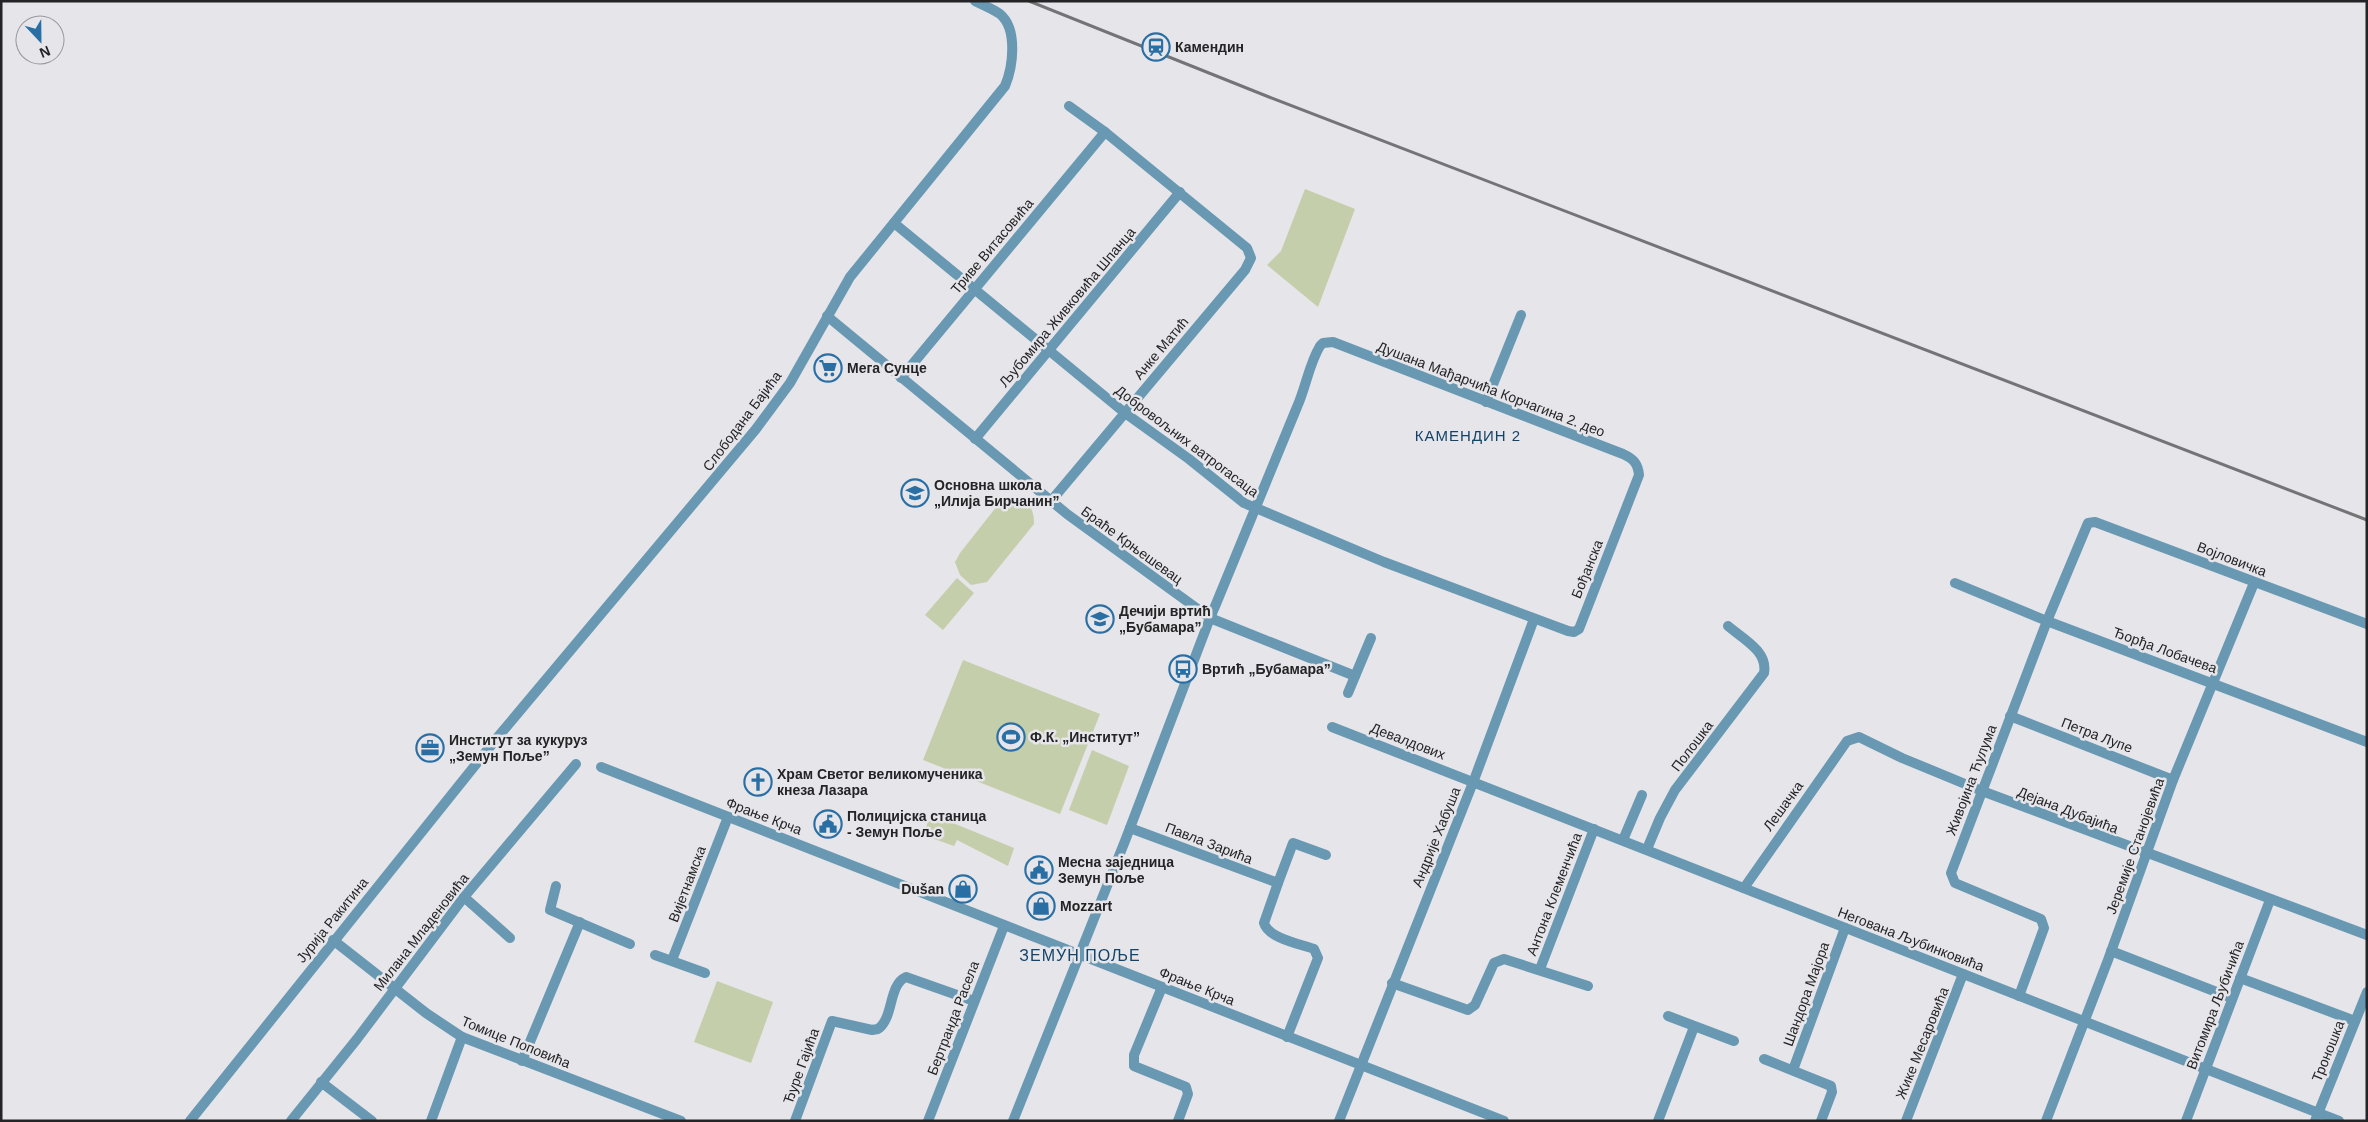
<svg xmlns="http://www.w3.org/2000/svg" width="2368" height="1122" viewBox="0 0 2368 1122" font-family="Arial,sans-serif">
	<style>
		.green { fill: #c5ceaa }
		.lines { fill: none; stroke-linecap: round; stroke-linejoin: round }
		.street { stroke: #6998b2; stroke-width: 10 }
		.rail { stroke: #747477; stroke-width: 3 }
		.labels { text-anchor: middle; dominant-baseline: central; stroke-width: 5; stroke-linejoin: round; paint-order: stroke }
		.poi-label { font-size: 14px; font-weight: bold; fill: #242426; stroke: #e5e5ea; text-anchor: start }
		.street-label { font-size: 14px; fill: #242426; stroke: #e5e5ea }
		.neighbourhood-label { font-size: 15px; letter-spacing: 1px; fill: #144368; stroke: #e5e5ea }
		.quarter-label { font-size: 16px; letter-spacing: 1px; fill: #144368; stroke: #e5e5ea }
	</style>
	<rect width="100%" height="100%" fill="#e5e5ea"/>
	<g class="green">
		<path d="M1305,189L1355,209L1318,307L1267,265L1281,251Z"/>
		<path d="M1014,497C1029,500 1034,509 1034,524L987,582L971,585L960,575L955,562L960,553L1001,501Z"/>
		<path d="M957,578L974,593L943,630L925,615Z"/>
		<path d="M963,660L1100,714L1060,814L923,760Z"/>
		<path d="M1092,750L1129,766L1107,825L1069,810Z"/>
		<path d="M931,814L1014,848L1008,866L957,840L954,846L923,835Z"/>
		<path d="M717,981L773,1002L751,1063L694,1042Z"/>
	</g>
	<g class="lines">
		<g class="street">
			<path d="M894,223L1125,413L1189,459L1244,503L1384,562L1568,631L1574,632L1579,629L1639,475C1638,464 1634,459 1623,454L1333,342L1323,343L1320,346C1309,364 1306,387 1297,407C1270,472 1243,538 1216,604L1210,618L1125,841L1013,1121"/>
			<path d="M827,316L1067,514L1210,618L1355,676"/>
			<path d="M901,378L1105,132"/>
			<path d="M1486,402L1521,315"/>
			<path d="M975,439L1180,192"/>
			<path d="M1051,501L1245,270L1251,258L1247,248L1105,132L1069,106"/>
			<path d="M1955,583L2047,621L2367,742"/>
			<path d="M1348,693L1371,638"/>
			<path d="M2010,716L2173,780"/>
			<path d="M1332,727L2339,1121"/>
			<path d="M601,767L1504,1121"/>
			<path d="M1130,828L1278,883L1264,923C1268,938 1300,944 1314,949L1318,958L1287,1037"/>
			<path d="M1623,840L1642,795"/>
			<path d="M1647,849L1660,818L1675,790L1764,673C1768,651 1743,639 1728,626"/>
			<path d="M1278,883L1293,843L1326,855"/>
			<path d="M556,886L550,910L630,944"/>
			<path d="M1744,888L1847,741L1859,737L1902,758L1982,791L2367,935"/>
			<path d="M464,897L510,938"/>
			<path d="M333,940L426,1013L462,1037L681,1121"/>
			<path d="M2111,951L2232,998"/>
			<path d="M655,955L705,973"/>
			<path d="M672,960L728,817"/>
			<path d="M1540,969L1594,829"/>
			<path d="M2240,978L2355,1021"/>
			<path d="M1392,983L1468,1010L1475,1005L1494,963L1504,959L1588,986"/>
			<path d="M1162,987L1134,1055V1066L1186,1087L1188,1094L1178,1121"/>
			<path d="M2019,996L2044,928L2041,919L1955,883L1951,873L2047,621L2088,523L2095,522L2367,624"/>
			<path d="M1668,1016L1734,1041"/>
			<path d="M1764,1059L1831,1086L1832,1092L1821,1121"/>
			<path d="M522,1061L580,922"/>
			<path d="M1793,1070L1845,928"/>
			<path d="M321,1082L372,1121"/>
			<path d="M190,1121L497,738L756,429L790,383L850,277L1005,86C1013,67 1018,29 1000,14C993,9 983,5 975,1"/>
			<path d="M291,1121L357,1039L464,897L576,764"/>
			<path d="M431,1121L462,1037"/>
			<path d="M795,1121L832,1021L872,1030L878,1029C894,1018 888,985 906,977L974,1001"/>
			<path d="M928,1121L1004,926"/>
			<path d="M1339,1121L1474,780L1534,619"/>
			<path d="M1658,1121L1694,1027"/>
			<path d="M1906,1121L1963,974"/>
			<path d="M2046,1121L2108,960L2173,780L2254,583"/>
			<path d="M2186,1121L2270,900"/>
			<path d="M2315,1121L2367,992"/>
		</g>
		<path class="rail" d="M1029,1L1269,97L2367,520"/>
	</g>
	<defs>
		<g id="station-ring" transform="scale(1.4375)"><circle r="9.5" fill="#e5e5ea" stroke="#2a6fa4" stroke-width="1.5"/><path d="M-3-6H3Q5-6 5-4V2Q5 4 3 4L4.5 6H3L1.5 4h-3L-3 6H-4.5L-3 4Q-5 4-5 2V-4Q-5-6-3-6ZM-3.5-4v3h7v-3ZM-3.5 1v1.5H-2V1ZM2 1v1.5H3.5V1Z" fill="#2a6fa4"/></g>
		<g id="supermarket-ring" transform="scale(1.4375)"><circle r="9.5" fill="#e5e5ea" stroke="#2a6fa4" stroke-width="1.5"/><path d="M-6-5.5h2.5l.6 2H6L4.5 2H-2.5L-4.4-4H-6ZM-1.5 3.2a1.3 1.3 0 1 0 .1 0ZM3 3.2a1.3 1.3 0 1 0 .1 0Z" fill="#2a6fa4"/></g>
		<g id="school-ring" transform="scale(1.4375)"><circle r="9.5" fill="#e5e5ea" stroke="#2a6fa4" stroke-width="1.5"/><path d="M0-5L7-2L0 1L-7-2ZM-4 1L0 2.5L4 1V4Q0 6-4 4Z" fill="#2a6fa4"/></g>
		<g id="bus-ring" transform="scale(1.4375)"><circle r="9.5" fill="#e5e5ea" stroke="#2a6fa4" stroke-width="1.5"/><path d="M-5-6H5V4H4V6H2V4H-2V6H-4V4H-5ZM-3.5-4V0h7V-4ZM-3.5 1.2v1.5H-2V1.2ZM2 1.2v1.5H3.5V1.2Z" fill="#2a6fa4"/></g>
		<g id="stadium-ring" transform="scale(1.4375)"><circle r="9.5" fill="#e5e5ea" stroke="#2a6fa4" stroke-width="1.5"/><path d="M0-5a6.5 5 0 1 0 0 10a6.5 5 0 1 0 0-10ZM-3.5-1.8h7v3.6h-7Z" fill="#2a6fa4"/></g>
		<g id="office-ring" transform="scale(1.4375)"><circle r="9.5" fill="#e5e5ea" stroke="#2a6fa4" stroke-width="1.5"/><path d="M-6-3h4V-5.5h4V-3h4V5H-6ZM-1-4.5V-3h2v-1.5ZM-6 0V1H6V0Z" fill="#2a6fa4"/></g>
		<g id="church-ring" transform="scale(1.4375)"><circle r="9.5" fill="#e5e5ea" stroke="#2a6fa4" stroke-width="1.5"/><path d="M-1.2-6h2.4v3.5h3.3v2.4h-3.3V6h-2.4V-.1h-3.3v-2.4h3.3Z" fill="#2a6fa4"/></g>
		<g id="civic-ring" transform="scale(1.4375)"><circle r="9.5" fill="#e5e5ea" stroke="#2a6fa4" stroke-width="1.5"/><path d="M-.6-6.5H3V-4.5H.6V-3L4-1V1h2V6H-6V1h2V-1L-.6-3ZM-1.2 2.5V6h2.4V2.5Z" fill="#2a6fa4"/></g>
		<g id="shop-ring" transform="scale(1.4375)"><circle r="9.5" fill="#e5e5ea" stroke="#2a6fa4" stroke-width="1.5"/><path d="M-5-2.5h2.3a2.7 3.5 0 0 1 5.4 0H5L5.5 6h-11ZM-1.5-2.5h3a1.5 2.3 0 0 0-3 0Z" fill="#2a6fa4"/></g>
	</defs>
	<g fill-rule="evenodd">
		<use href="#station-ring" x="1156" y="47"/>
		<use href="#supermarket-ring" x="828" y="368"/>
		<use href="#school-ring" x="915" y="493"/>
		<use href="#school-ring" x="1100" y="619"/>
		<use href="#bus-ring" x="1183" y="669"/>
		<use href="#stadium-ring" x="1011" y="737"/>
		<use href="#office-ring" x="430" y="748"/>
		<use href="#church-ring" x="758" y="782"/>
		<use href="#civic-ring" x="828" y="824"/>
		<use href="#civic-ring" x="1039" y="870"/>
		<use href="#shop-ring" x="963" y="889"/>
		<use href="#shop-ring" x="1041" y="906"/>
	</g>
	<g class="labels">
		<g class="poi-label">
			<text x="1175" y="47">Камендин</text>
			<text x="847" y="368">Мега Сунце</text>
			<text x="934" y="485">Основна школа<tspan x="934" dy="16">„Илија Бирчанин”</tspan></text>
			<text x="1119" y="611">Дечији вртић<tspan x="1119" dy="16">„Бубамара”</tspan></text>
			<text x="1202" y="669">Вртић „Бубамара”</text>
			<text x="1030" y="737">Ф.К. „Институт”</text>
			<text x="449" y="740">Институт за кукуруз<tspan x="449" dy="16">„Земун Поље”</tspan></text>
			<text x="777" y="774">Храм Светог великомученика<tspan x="777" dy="16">кнеза Лазара</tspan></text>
			<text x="847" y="816">Полицијска станица<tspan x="847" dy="16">- Земун Поље</tspan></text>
			<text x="1058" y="862">Месна заједница<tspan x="1058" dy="16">Земун Поље</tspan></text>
			<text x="944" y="889" text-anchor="end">Dušan</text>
			<text x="1060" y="906">Mozzart</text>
		</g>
		<g class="street-label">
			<text transform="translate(992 246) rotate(-50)">Триве Витасовића</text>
			<text transform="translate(1067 307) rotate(-50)">Љубомира Живковића Шпанца</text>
			<text transform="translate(1161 348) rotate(-50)">Анке Матић</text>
			<text transform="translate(1491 389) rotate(21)">Душана Мађарчића Корчагина 2. део</text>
			<text transform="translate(742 421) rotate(-53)">Слободана Бајића</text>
			<text transform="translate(1187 441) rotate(37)">Добровољних ватрогасаца</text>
			<text transform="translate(1132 545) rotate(36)">Браће Крњешевац</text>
			<text transform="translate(2232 559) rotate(21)">Војловичка</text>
			<text transform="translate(1587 569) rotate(-68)">Бођанска</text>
			<text transform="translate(2165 650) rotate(20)">Ђорђа Лобачева</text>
			<text transform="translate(2097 735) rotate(21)">Петра Лупе</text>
			<text transform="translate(1408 741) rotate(21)">Девалдових</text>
			<text transform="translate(1692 746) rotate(-53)">Полошка</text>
			<text transform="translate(1971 780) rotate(-69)">Живојина Ћулума</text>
			<text transform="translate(1783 806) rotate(-54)">Лешачка</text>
			<text transform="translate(2068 810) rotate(21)">Дејана Дубајића</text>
			<text transform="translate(764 816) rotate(21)">Фрање Крча</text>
			<text transform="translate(1436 837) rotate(-68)">Андрије Хабуша</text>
			<text transform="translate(1209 843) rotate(21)">Павла Зарића</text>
			<text transform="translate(2135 846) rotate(-70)">Јеремије Станојевића</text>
			<text transform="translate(687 884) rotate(-69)">Вијетнамска</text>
			<text transform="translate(1554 894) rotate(-69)">Антона Клеменчића</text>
			<text transform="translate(332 920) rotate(-51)">Јурија Ракитина</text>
			<text transform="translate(421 932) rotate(-52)">Милана Младеновића</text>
			<text transform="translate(1911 939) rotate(21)">Негована Љубинковића</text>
			<text transform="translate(1197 986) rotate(22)">Фрање Крча</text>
			<text transform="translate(1806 994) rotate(-70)">Шандора Мајора</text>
			<text transform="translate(2215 1005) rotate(-69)">Витомира Љубичића</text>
			<text transform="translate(953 1018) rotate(-69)">Бертранда Расела</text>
			<text transform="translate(516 1042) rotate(22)">Томице Поповића</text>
			<text transform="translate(1922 1043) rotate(-68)">Жике Месаровића</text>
			<text transform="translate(2328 1051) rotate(-68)">Троношка</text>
			<text transform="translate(801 1066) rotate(-70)">Ђуре Гајића</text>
		</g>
		<g class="neighbourhood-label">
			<text x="1468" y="435">КАМЕНДИН 2</text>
		</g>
		<g class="quarter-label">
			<text x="1080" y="955">ЗЕМУН ПОЉЕ</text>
		</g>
	</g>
	<rect width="2368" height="1122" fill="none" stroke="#242426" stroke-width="5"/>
	<g transform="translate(40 40) rotate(158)"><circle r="24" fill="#e5e5ea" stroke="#98989c"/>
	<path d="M0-4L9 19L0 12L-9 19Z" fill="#2a6fa4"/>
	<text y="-8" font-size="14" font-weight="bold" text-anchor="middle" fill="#242426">N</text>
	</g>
</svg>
